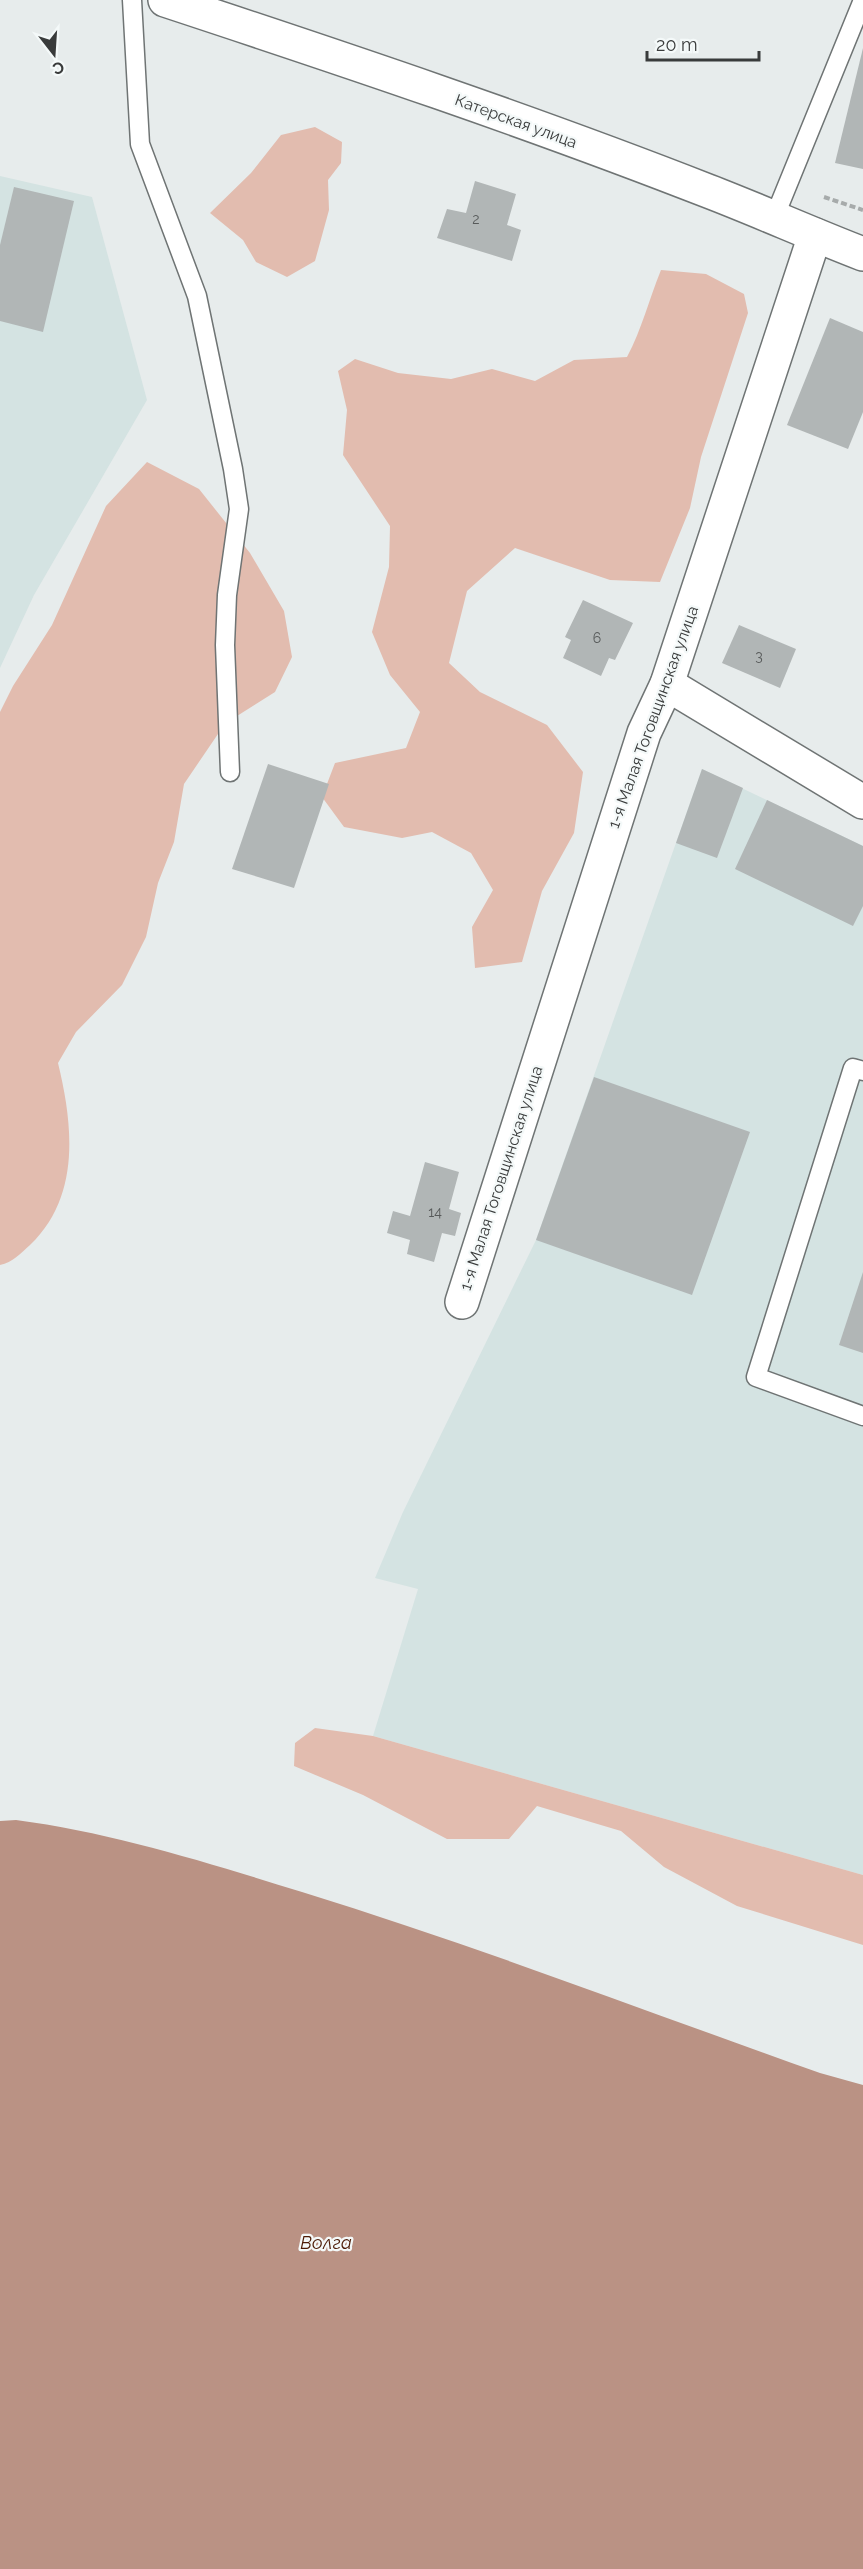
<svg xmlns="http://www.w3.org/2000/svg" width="863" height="2569" viewBox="0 0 863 2569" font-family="Raleway,sans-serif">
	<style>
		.built { fill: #d4e3e2 }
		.green { fill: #e2bcaf }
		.water { fill: #ba9284 }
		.building { fill: #b1b6b6 }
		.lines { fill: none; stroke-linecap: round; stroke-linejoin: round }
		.service-casing { stroke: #6f7474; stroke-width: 21 }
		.minor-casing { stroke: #6f7474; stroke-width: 36 }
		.tertiary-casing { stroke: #6f7474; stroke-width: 36 }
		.path { stroke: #a7abab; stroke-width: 4; stroke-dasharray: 6 3; stroke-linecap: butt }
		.service { stroke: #fff; stroke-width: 18 }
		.minor { stroke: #fff; stroke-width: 33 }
		.tertiary { stroke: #fff; stroke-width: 33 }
		.labels { text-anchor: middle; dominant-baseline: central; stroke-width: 4.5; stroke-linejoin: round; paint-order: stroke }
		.number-label { font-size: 14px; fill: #575a5a }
		.street-label { font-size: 16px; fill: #393b3b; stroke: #f4f9f9 }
		.water-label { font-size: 18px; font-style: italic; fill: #4c1a05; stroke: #f4f9f9 }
	</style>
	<rect width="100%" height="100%" fill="#e7ecec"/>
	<g class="built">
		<path d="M0,176L92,197L147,400L34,595L0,668Z"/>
		<path d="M702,769L863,846V1875L373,1736L418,1589L375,1578L403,1512L536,1240Z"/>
	</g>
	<g class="green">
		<path d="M315,127L342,142L341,163L328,180L329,210L315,261L287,277L256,262L243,240L210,213L251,173L281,135Z"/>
		<path d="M661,270L706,274L744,294L748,313L701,457L690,508L660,582L610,580L515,548L467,591L449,663L480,692L547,725L583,772L574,833L542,891L522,962L475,968L472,927L493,890L471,853L432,832L402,838L344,827L322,797L335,763L406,748L420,712L390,675L372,632L389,567L390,526L343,455L347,410L338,371L355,359L398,373L451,379L492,369L535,381L574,360L627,357C642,329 649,299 661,270Z"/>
		<path d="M147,462L199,489L250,553L284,611L292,657L275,692L237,716L220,731L184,784L174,842L158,883L146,937L122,985L76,1032L58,1063C73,1125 81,1196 30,1245C20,1254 13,1262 0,1265V712L13,686L52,625L106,506Z"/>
		<path d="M315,1728L373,1736L863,1875V1945L737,1906L664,1867L621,1831L537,1806L509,1839H447L363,1795L294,1766L295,1743Z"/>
	</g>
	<path class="water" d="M16,1820C114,1833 208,1863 302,1892C477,1946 648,2012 820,2073L863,2085V2569H0V1821Z"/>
	<g class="building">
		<path d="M863,48V169L835,163Z"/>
		<path d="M475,181L516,194L507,225L521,230L512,261L437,238L447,209L466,213Z"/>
		<path d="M14,187L74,201L43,332L0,321V245Z"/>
		<path d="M830,318L863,332V412L848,449L787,425Z"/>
		<path d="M583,600L633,623L615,660L609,658L601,676L563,658L571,640L565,637Z"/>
		<path d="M739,625L796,649L780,688L722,663Z"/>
		<path d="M268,764L329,784L294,888L232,869Z"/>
		<path d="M702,769L743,788L717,858L676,843Z"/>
		<path d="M767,800L863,846V906L853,926L735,869Z"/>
		<path d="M594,1077L750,1132L692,1295L536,1240Z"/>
		<path d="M425,1162L459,1172L449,1209L461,1213L455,1236L442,1233L434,1262L407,1254L410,1240L387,1233L393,1211L410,1216Z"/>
		<path d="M863,1272V1353L839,1345Z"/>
	</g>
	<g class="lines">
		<g class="service-casing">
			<g id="service">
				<path d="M132,0L140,144L197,296L233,469L239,509L227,595L225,645L230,772"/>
				<path d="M774,218L863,0"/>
				<path d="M863,1071L853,1068L756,1377L863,1416"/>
			</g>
		</g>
		<g class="minor-casing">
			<g id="minor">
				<path d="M667,684L863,802"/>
				<path d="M462,1302L644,733L667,684L815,235"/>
			</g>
		</g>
		<g class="tertiary-casing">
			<path id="tertiary" d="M165,0C347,60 529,121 708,191C760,211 811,234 863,254"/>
		</g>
		<path class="path" d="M824,197L863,210"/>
		<use href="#service" class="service"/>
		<use href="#minor" class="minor"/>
		<use href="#tertiary" class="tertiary"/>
	</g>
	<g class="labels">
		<g class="number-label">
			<text x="476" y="219">2</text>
			<text x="597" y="638">6</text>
			<text x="759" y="656">3</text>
			<text x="435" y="1212">14</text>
		</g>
		<g class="street-label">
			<text transform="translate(516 121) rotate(20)">Катерская улица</text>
			<text transform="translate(653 717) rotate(-70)">1-я Малая Тоговщинская улица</text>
			<text transform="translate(501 1178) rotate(-72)">1-я Малая Тоговщинская улица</text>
		</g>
		<g class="water-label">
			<text x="326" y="2242">Волга</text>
		</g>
	</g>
	<g transform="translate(54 54) rotate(163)" stroke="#f4f9f9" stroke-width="4.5" paint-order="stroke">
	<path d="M0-4.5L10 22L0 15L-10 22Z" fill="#393b3b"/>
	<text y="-9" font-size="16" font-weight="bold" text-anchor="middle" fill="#393b3b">С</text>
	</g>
	<path d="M647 51v9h112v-9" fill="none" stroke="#393b3b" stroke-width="3"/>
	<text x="656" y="51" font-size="18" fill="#393b3b" stroke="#f4f9f9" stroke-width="4.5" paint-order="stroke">20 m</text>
</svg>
